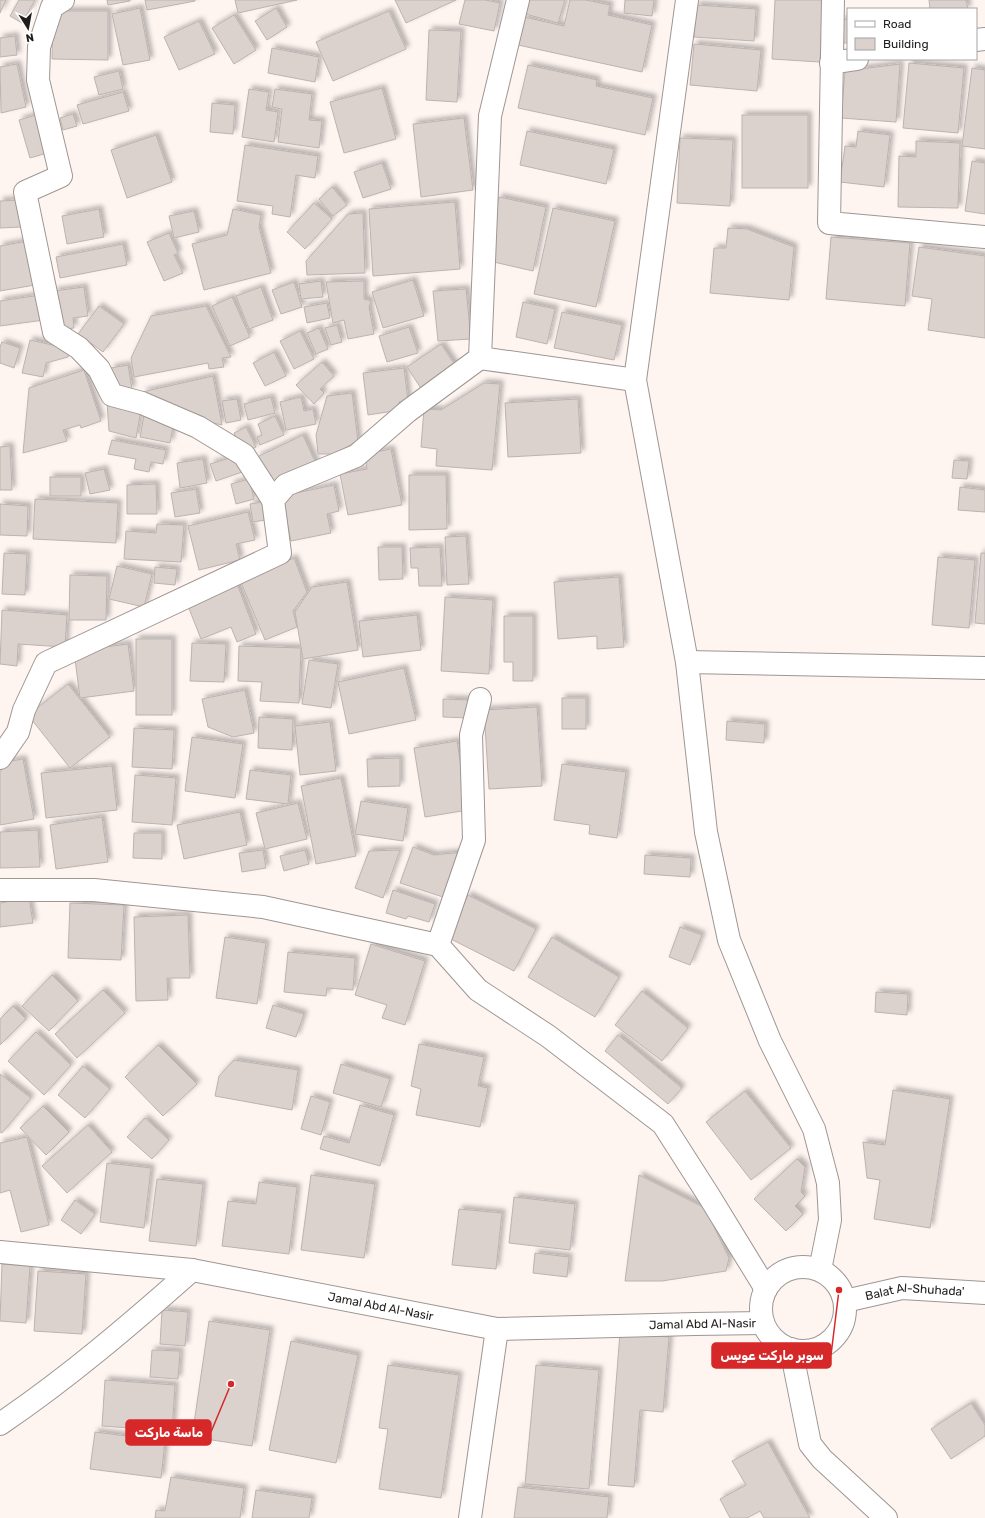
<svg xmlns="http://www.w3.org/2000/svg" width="985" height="1518" viewBox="0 0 985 1518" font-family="Rubik,Vazirmatn,sans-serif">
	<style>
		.building { fill: #dbd2ce; stroke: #bcb3b0; filter: url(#shadow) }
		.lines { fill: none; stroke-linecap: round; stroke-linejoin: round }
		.minor-casing { stroke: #9f9693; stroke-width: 24 }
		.major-casing { stroke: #9f9693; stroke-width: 24 }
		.minor { stroke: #fff; stroke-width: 22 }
		.major { stroke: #fff; stroke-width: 22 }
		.labels { text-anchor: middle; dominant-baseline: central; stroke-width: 4; stroke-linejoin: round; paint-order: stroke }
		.street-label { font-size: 12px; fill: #1f1c1b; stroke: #fff }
		.leader { fill: none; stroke: #d62828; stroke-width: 1.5 }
		.callout-dot { fill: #d62828; stroke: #fff; stroke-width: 1.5 }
		.callout { fill: #d62828; stroke: #d62828; stroke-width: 1.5 }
		.callout-label { font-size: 13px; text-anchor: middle; font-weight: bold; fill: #fff }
	</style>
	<defs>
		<filter id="shadow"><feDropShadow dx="3.5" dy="-3.5" stdDeviation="2" flood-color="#0004"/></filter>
	</defs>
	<rect width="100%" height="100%" fill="#fef5f1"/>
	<g class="building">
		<path d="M0,0H6L0,13Z"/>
		<path d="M19,0H35L22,23L10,16Z"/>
		<path d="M107,0H130V1L108,5Z"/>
		<path d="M145,0H195V1L147,10Z"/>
		<path d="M235,0H297L238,13Z"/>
		<path d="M395,0H456L406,23Z"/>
		<path d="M465,0H485L500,3L494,31L459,24Z"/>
		<path d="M525,0H565L558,23L522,13Z"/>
		<path d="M570,0H586L610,5L608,15L652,25L642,72L518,45L524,17L564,26Z"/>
		<path d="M625,0H654L652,16L624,13Z"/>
		<path d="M775,0H823L820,62L772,59Z"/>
		<path d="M929,0H966L968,9H930Z"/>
		<path d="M696,5L756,9L754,41L694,37Z"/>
		<path d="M140,8L150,60L123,65L112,14Z"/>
		<path d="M276,8L287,27L267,40L255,21Z"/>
		<path d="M53,11H108V60L52,59Z"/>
		<path d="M389,11L406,49L333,81L316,42Z"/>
		<path d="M234,15L256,50L234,64L212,28Z"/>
		<path d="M848,19V43H844L841,20Z"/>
		<path d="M199,21L215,54L179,70L164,37Z"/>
		<path d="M429,30L461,31L457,102L426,100Z"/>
		<path d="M15,36L17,55L0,57V38Z"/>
		<path d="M694,44L761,50L757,91L690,85Z"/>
		<path d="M272,48L319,57L315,82L268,73Z"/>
		<path d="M909,63L964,68L958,133L903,128Z"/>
		<path d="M17,64L26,107L1,113L0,67Z"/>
		<path d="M900,64L896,122L841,118L845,71Z"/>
		<path d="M528,65L597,80L596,86L653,98L645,135L518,108Z"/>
		<path d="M972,68L985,70V149L962,146Z"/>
		<path d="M119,71L123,89L99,95L94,77Z"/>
		<path d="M382,88L396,139L344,153L330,102Z"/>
		<path d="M249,89L269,92L266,110L278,112L274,142L242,137Z"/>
		<path d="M275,89L312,94L309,120L322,121L319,148L278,142L282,109L272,107Z"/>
		<path d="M123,92L129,111L83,124L77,105Z"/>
		<path d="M212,103L235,105L233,134L210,132Z"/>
		<path d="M73,114L77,126L63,130L60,118Z"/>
		<path d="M36,115L47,153L30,158L19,120Z"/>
		<rect x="742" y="115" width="66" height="73"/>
		<path d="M464,118L473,190L421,197L413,124Z"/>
		<path d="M527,131L614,149L606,184L520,165Z"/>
		<path d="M858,131L890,135L884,187L840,182L845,146L856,147Z"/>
		<path d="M156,135L172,182L127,198L111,150Z"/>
		<path d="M680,138L733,140L730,206L677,203Z"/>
		<path d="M916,141L960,143L958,208L898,207L899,156L916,157Z"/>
		<path d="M245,145L318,156L315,178L296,175L290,217L272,214L273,206L237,201Z"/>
		<path d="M972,161L985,163V214L965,211Z"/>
		<path d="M382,163L391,189L363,198L354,172Z"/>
		<path d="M332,187L347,205L333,216L319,199Z"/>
		<path d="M499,197L546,207L533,271L485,260Z"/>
		<path d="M20,200L21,227L0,228V201Z"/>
		<path d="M455,202L460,269L373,276L369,209Z"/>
		<path d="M314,203L332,219L305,249L287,232Z"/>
		<path d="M553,208L615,221L596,307L534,294Z"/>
		<path d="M99,209L104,237L67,244L62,216Z"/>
		<path d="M233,209L261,215L259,227L271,273L204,290L192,244L227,235Z"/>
		<path d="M194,211L199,232L174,238L169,216Z"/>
		<path d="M363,213L365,273L307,275L306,261L348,214Z"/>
		<path d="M728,228L747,229L794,247L789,300L710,293L714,248H726Z"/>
		<path d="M169,233L178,253L174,255L183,273L164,281L147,242Z"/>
		<path d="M831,237L910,243L905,306L826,299Z"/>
		<path d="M28,241L35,285L0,291V246Z"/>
		<path d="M123,244L127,265L60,278L56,257Z"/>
		<path d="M919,247L985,256V338L928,330L932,299L912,296Z"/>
		<path d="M413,280L424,316L383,328L372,292Z"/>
		<path d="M321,281L323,297L301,299L299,284Z"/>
		<path d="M364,281V299L371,301L369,307L374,334L348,339L344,320L333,323L326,282Z"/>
		<path d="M294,282L302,307L281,314L272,290Z"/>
		<path d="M84,287L88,316L73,318L74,328L59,330L54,291Z"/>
		<path d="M261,287L273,320L249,329L236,296Z"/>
		<path d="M466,289L471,339L438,341L433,291Z"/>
		<path d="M41,295L44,320L0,326V301Z"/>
		<path d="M232,297L250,337L230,346L212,306Z"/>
		<path d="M523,302L555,309L547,344L516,337Z"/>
		<path d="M327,303L330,318L307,323L304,307Z"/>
		<path d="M99,306L124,324L103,352L78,334Z"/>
		<path d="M206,306L231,357L222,358L224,367L209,369L208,363L134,377L131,358L151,316Z"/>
		<path d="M562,312L622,325L614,360L554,348Z"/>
		<path d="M337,325L342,342L331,345L325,328Z"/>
		<path d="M409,327L418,353L387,362L379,336Z"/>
		<path d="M319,328L328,349L316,354L307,333Z"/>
		<path d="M300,331L314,359L294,369L280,341Z"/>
		<path d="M30,340L70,349L68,357L46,363L43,377L22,373Z"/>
		<path d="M2,342L20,348L14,368L0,363V347Z"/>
		<path d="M441,344L457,368L422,390L407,367Z"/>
		<path d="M274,352L286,376L265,386L253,363Z"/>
		<path d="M322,362L334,376L320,389L324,393L314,404L296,385Z"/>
		<path d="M128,365L132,389L115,392L111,368Z"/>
		<path d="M404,368L408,401L399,402L400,410L368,415L363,373Z"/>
		<path d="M84,370L101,421L81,428L80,425L63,430L67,441L23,453L29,388Z"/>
		<path d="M213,376L222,425L182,416L142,392Z"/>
		<path d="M484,383L500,384L492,470L436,466L437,449L421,447L424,409L441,410Z"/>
		<path d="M352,393L358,441L333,454H318L316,435L327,396Z"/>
		<path d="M271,397L275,413L248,420L244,404Z"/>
		<path d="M301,397L304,411L313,409L316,424L286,430L280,402Z"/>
		<path d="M237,399L241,420L226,423L222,401Z"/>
		<path d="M578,399L581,453L508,457L505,403Z"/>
		<path d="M107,402L141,410L136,438L109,431Z"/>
		<path d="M145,410L174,421L170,443L140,437Z"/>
		<path d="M275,416L284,435L260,445L257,437L262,435L258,424Z"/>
		<path d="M246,427L256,447L243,453L234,433Z"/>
		<path d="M303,435L317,466L270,487L257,457Z"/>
		<path d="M112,440L166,450L163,464L151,462L149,472L134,469L136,459L108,454Z"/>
		<path d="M10,446L12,490H0V447Z"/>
		<path d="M391,449L402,505L348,515L340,474L367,469L365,454Z"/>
		<path d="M240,455L245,471L216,481L210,464Z"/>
		<path d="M203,459L207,483L180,488L177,463Z"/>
		<path d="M954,460L969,461L967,479L952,478Z"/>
		<path d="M104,469L110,490L90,494L85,473Z"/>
		<path d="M409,475H446L447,529L409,530Z"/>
		<rect x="50" y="477" width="31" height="19"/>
		<path d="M249,479L254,499L236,504L231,484Z"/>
		<path d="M156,484L157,514H127V485Z"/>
		<path d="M334,485L339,511L327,514L331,533L291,541L282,496Z"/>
		<path d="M960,487L985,490V512L958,510Z"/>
		<path d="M196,489L200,513L175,517L171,493Z"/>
		<path d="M35,499L118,503L116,543L33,539Z"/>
		<path d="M268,501L271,519L253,522L250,504Z"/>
		<path d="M0,504L28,506L27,536L0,535Z"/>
		<path d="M248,512L255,540L236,544L240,560L199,570L188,526Z"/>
		<path d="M157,524L184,525L181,562L124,559L126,531L156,533Z"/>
		<path d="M466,536L469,584L447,585L445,537Z"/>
		<path d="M378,547H402L403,579L379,580Z"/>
		<path d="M440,547L442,586H419L418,568H411L410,548Z"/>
		<path d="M4,553L27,554L25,595L2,594Z"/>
		<path d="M981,553H985V624L975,623Z"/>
		<path d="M938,557L975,560L969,628L932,625Z"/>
		<path d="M294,558L307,592L293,611L297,627L265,640L240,580Z"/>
		<path d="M117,566L152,574L144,607L109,599Z"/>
		<path d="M155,567L177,569L175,585L154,583Z"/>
		<path d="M70,575L107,576L106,620H69Z"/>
		<path d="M619,577L624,647L597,649V636L558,639L554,582Z"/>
		<path d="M236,581L256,634L237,642L231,627L201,639L186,601Z"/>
		<path d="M347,582L358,650L303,659L295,612L312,587Z"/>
		<path d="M445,597L493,600L489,674L441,671Z"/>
		<path d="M2,610L67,615L65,647L18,644L17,666L0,664Z"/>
		<path d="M417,615L421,650L363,657L359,621Z"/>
		<path d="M504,616H533V681H513V662H504Z"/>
		<rect x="136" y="639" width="36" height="76"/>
		<path d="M192,643L226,644L224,682L190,681Z"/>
		<path d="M128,644L134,691L80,698L74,651Z"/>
		<path d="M239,646L301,648L299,703L260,701L262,682L238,681Z"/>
		<path d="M309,660L338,664L331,708L302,704Z"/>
		<path d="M404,668L416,720L349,734L338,682Z"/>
		<path d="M68,684L110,737L70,768L28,715Z"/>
		<path d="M245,690L254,733L233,737L208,727L202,699Z"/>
		<rect x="562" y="698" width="24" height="31"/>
		<path d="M443,699L469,700V718L443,717Z"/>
		<path d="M537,707L542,786L489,789L484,710Z"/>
		<path d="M259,717L293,719L292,750L258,748Z"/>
		<path d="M727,721L765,724L764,743L726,740Z"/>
		<path d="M330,722L336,771L300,775L295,726Z"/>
		<path d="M134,728L174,730L172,769L132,767Z"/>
		<path d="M192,737L243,744L235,798L185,791Z"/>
		<path d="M457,741L468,810L425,817L414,748Z"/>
		<path d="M400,758V786L368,787L367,759Z"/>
		<path d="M23,759L34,819L0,825V772L6,762Z"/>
		<path d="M562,764L626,772L617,838L589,834L590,825L554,820Z"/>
		<path d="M112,766L117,810L46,818L41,773Z"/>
		<path d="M250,770L291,775L288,804L246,799Z"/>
		<path d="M135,775L176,778L172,825L132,822Z"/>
		<path d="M341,778L356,856L316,864L301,786Z"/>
		<path d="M361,801L408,808L403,841L355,834Z"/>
		<path d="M298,803L307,839L265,849L256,813Z"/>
		<path d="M240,812L247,845L184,859L177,825Z"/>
		<path d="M102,817L108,862L56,869L50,825Z"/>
		<path d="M38,830L40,867L0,868V832Z"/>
		<path d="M134,833H162V859L133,858Z"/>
		<path d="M413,847L434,855L463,852L446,898L400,883Z"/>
		<path d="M263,850L266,868L242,872L239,853Z"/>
		<path d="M305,850L309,864L284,871L280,856Z"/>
		<path d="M400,850L383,898L355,888L369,851Z"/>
		<path d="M645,855L691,858L690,877L644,874Z"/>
		<path d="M393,890L435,904L429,922L408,916L406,919L386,913Z"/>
		<path d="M468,895L536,929L514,971L447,937Z"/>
		<path d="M29,898L33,923L0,927V903Z"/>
		<path d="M70,903L124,905L121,960L68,958Z"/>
		<path d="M188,915L190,978H167L168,1000L136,1001L134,917Z"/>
		<path d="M680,927L702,935L690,965L669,957Z"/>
		<path d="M225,937L266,943L257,1004L216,998Z"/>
		<path d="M552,937L619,977L595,1017L528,977Z"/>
		<path d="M371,944L425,961L405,1025L382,1018L387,1005L355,995Z"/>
		<path d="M288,952L355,958L353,990L327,988L326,996L284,992Z"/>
		<path d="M52,975L78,1001L49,1031L22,1006Z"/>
		<path d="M103,990L125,1013L77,1058L55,1034Z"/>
		<path d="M642,991L688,1028L662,1061L615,1025Z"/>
		<path d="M876,992L908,994L907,1015L875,1012Z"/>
		<path d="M273,1005L304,1014L296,1037L266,1028Z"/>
		<path d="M13,1006L26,1019L0,1045V1019Z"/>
		<path d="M36,1032L71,1065L44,1095L8,1061Z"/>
		<path d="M618,1035L682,1088L668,1104L605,1051Z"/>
		<path d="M419,1044L484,1057L478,1086L488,1088L480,1127L416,1115L421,1089L411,1086Z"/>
		<path d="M158,1045L197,1084L163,1116L125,1077Z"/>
		<path d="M234,1060L298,1070L292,1110L215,1096L219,1076Z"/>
		<path d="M341,1064L390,1079L381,1107L333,1093Z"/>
		<path d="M83,1066L110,1089L85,1118L58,1095Z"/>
		<path d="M0,1074L31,1098L2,1133L0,1132Z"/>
		<path d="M893,1090L950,1099L930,1228L874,1219L880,1180L867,1178L863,1142L885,1145Z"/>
		<path d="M745,1091L791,1148L751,1180L706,1122Z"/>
		<path d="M311,1096L330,1102L321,1135L301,1129Z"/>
		<path d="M360,1105L394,1115L380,1166L320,1149L324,1136L349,1143Z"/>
		<path d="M43,1106L69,1132L46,1155L20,1128Z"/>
		<path d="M145,1118L169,1140L152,1159L127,1137Z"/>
		<path d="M88,1125L112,1152L67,1193L42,1166Z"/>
		<path d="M27,1137L49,1225L21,1232L10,1190L0,1193V1143Z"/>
		<path d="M797,1159L805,1167L801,1192L805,1196L795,1206L803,1214L786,1231L754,1199Z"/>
		<path d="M107,1163L151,1168L144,1228L100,1222Z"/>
		<path d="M311,1175L375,1184L364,1258L301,1250Z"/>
		<path d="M639,1175L705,1208L729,1258L726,1271L662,1281H625Z"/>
		<path d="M157,1179L203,1184L196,1246L149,1241Z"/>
		<path d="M259,1182L297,1187L289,1254L222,1246L228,1201L256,1204Z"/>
		<path d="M514,1197L575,1204L570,1250L509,1243Z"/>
		<path d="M75,1200L95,1214L81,1234L61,1220Z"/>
		<path d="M459,1209L502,1213L496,1269L452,1265Z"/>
		<path d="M535,1253L569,1257L567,1277L533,1273Z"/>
		<path d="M2,1264L30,1266L26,1323L0,1321Z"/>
		<path d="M38,1271L86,1274L82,1334L34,1331Z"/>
		<path d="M162,1310L188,1312L185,1346L160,1344Z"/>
		<path d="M209,1321L270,1330L252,1446L192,1437Z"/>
		<path d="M620,1333L669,1337L663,1412L640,1410L634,1487L608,1485Z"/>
		<path d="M291,1341L358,1355L336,1463L269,1450Z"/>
		<path d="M152,1350L180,1351L178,1379L150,1377Z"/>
		<path d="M388,1365L459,1375L441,1498L379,1489L388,1429L379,1428Z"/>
		<path d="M536,1365L599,1370L589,1489L525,1484Z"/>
		<path d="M105,1380L175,1385L172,1431L102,1426Z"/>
		<path d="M971,1403L985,1425V1436L951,1459L931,1429Z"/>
		<path d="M95,1432L165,1441L161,1478L90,1469Z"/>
		<path d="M768,1442L810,1518H764L760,1511L747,1518H730L720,1499L746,1485L732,1461Z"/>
		<path d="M171,1477L244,1488L240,1518H155L156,1510L165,1511Z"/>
		<path d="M518,1487L609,1497L607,1518H514Z"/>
		<path d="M256,1490L312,1498L309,1518H252Z"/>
	</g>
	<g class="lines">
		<g class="minor-casing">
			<g id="minor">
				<path d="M63,0L52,7L39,47L38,80L61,176L25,192L54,332L79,348L99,369L112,395L142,403L198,427L244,455L273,500"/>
				<path d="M518,0L490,116L480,358L635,380"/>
				<path d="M687,0L635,380L687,662L706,832L729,940L770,1041L814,1129L828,1183L830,1220L820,1270"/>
				<path d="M833,0L829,223L985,237"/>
				<path d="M976,40L985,39"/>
				<path d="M831,63L857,59"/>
				<path d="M687,662L985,668"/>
				<path d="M0,758L18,732L24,710L46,663L280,553L273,500L286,485L356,456L408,411L480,358"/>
				<path d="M0,890H94L263,907L438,945L478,990L548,1036L663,1124L709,1196L766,1289"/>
				<path d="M438,945L474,840L471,735L480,699"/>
				<path d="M791,1349L810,1444L822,1459L886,1518"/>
				<path d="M0,1424C68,1378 131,1324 192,1270"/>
				<path d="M470,1518L497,1329"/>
			</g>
		</g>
		<g class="major-casing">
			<g id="major">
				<path id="s1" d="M0,1252L192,1270L497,1329L695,1324L763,1323"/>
				<circle cx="803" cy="1309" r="42"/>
				<path id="s2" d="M845,1301L902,1288L985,1293"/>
			</g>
		</g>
		<use href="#minor" class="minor"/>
		<use href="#major" class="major"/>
	</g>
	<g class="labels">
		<g class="street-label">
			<text stroke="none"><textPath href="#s2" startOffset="71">Balat Al-Shuhada'</textPath></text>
			<text stroke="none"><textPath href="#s1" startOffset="385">Jamal Abd Al-Nasir</textPath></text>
			<text stroke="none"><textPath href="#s1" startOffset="709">Jamal Abd Al-Nasir</textPath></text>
		</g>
	</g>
	<path class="leader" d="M839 1290L831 1355M231 1384L211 1432"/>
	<g class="callout-dot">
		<circle cx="839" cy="1290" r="4"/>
		<circle cx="231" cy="1384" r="4"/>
	</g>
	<g class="callout">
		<rect x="712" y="1343" width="119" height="25" rx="4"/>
		<rect x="126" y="1420" width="85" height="25" rx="4"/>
	</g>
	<g class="callout-label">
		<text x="772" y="1360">سوبر ماركت عويس</text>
		<text x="169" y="1437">ماسة ماركت</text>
	</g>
	<rect x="847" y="8" width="130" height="52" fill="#ffffff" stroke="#a5a4a4"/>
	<rect x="855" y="21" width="20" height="6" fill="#ffffff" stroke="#a5a4a4"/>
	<text x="883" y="28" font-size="12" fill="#1f1c1b">Road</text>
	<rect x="855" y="38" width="20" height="12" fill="#dbd2ce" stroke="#a5a4a4"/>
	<text x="883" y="48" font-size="12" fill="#1f1c1b">Building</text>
	<g transform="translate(28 28) rotate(169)" stroke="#ffffff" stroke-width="3" paint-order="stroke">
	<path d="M0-3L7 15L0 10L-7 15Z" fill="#1f1c1b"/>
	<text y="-6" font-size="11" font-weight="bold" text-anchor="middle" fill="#1f1c1b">N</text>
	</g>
</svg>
